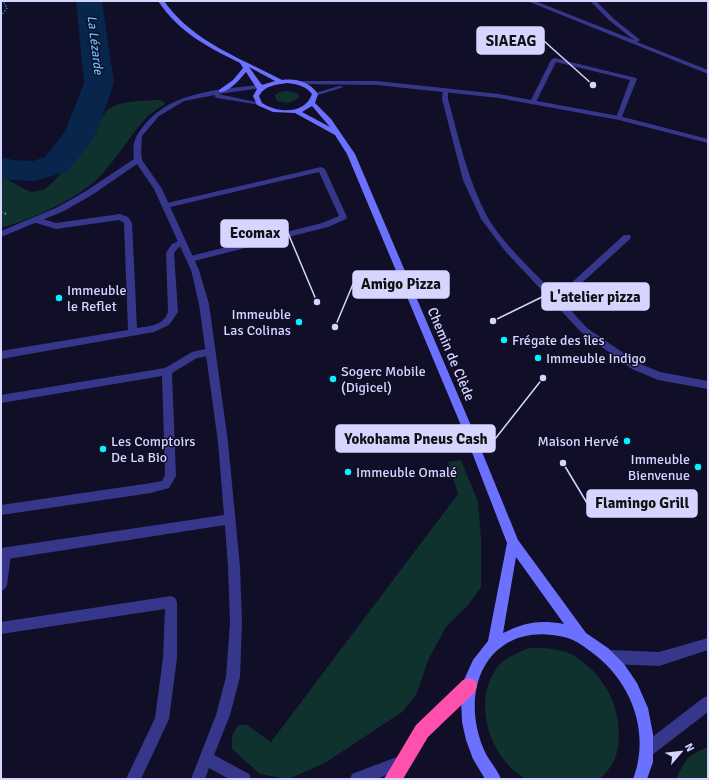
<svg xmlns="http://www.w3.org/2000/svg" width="709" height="780" viewBox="0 0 709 780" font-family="Signika,sans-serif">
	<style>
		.green { fill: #10322f }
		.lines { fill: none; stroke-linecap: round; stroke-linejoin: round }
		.river { fill: #08254c; fill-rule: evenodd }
		.path-far1 { stroke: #27c1af; stroke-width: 1.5; stroke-dasharray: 1 2; stroke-linecap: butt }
		.path { stroke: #27c1af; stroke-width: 2; stroke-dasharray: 1.5 2.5; stroke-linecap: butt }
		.lane { fill: #36378a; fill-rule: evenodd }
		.street { fill: #36378a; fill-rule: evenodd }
		.secondary { fill: #6c70ff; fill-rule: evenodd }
		.highway { fill: #ff50ad; fill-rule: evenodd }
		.poi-dot { fill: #01f4ff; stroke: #110e28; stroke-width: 1.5 }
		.labels { text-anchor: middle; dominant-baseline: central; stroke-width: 3; stroke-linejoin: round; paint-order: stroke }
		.far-water-label { font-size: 13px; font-style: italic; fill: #63bfff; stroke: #110e28 }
		.poi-label { font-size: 14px; fill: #d7d5ff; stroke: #110e28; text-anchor: start }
		.street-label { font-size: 14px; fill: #d7d5ff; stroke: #110e28 }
		.leader { fill: none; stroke: #d7d5ff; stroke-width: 1.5 }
		.callout-dot { fill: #d7d5ff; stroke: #110e28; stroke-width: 1.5 }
		.callout { fill: #d7d5ff; stroke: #d7d5ff; stroke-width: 1.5 }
		.callout-label { font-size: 15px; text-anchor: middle; font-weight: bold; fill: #111 }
	</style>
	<rect width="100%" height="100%" fill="#110e28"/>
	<g class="green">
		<path d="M288,91L297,93L299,97C293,104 284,104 276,100L275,95L280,92Z"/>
		<path d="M160,100L164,102L165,104C159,108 152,112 147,117C130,135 117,159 99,177C76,200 32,219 1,228V176L28,191L32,192L44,190L54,181L84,149L106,111C119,100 143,101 160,100Z"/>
		<path d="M461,460L478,502L481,538V587L469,604L446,627L429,658L416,695L402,712L325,763L288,779L260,774L232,749V736L238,725H247L271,742L458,494L448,462Z"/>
		<path d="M529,648C543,648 557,648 571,654C604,672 623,709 618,746C617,758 610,771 599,779H526C490,759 472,704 496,669C504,658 517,653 529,648Z"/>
		<path d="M708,747V779H676C686,759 687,755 708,747Z"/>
	</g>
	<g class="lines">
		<path class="river" d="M76,1H102L114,83L96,134L69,171L35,181L10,180L1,178V157L13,160L33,161L45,157L65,132L84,83Z"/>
		<path class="path-far1" d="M1,16L7,8L3,1"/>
		<path class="path" d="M1,212L6,214"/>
		<g class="lane">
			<path d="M554,58L636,78L637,79L621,119L616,118L630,80L556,62L536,102L531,103L530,102L551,60Z"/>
			<path d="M443,89L448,90V99C459,139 468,181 488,218C504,245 535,273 557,296L624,235H630L631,237L630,239L562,301L587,328L638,363L660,372L708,381V389L658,380L632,369L581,332L505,251L481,219L463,180L442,99Z"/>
			<path d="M321,167L325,169L347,217L346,219L328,227L190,262L187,261L186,259L187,257L322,223L339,216L319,172L166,208L162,206L163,204Z"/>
			<path d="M120,214L128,217L132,223L137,328C150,326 163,326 168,312L166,253L172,244L183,239L187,242L178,248L174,253L178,312L169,325L154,332L1,359V351L128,330L124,223L119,220L56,229L33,222L32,220L36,217L56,223Z"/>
			<path d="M210,348L213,349L215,352L213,355L197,358L172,373L176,476L169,488L151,493L1,515V505L151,483L162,481L165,475L162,376L1,403V395L165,368L192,352Z"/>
			<path d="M5,548L9,550L11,554L7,585L5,589L1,591V550Z"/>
			<path d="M171,596L175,598L177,602V658L169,719L141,779H126L155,718L163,658L165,609L1,634V622Z"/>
		</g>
		<g class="street">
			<path d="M527,1H535L634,40L610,21L590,1H596L614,19L639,39L640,40L637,42L708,70V74Z"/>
			<path d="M300,81H377L499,94L619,116L708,139V143L619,120L499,98L377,85L298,84V82Z"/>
			<path d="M266,84L268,85V87L218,94L261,103V105L217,98L215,97V95L184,101L159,116L142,136L141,152L142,160L162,189L199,270L209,304L228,442L240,567L242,623L240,677L230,715L214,755L249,774L251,779H229L209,768L205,779H191L216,715L226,677L230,623L228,567L225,525L1,560V548L224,515L218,442L199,304L191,270L154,189L137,164L92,195L64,211L1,237V231L58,207L86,191L134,159C132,142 135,136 146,123C176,89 224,90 266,84Z"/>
			<path d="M339,86L344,87L315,96L312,94Z"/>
			<path d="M708,638V650L659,666L610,664L605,662L603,657L605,652L610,650L659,652Z"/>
			<path d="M708,696V712L652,755L647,757L642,755L640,750L642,745L703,698Z"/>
			<path d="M402,755L407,757L409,762L407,767L376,779H350L352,774Z"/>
		</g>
		<path class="secondary" d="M158,1H164C192,41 240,58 282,80C296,78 310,82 318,94L315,103L331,119L355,154L478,442L518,540L586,633L608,648L624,664L637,683L648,708L653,734V762L647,779H633C651,732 631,680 590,651C582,645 574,639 564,637C502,622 465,669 477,728C479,737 482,747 487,756C492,764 498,771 501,779H485L473,759L466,740L462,722L461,698L464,680L473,660L488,641L507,543L468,442L347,154L335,135L295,113L273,112L257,105L253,96L257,89L246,72C240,79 229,93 219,92V90L233,80L243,68L240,63C206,46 180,33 158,1ZM249,67L275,81L262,85ZM287,83C297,84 306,86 312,94C305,115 277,113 262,103L259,96C265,85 276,85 287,83ZM312,106L330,127L302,112ZM516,557L564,624C538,620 527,622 503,633Z"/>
		<path class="highway" d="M469,678L475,680L477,686L475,692L428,737L403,779H384L416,725L463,680Z"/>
	</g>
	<g class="poi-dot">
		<circle cx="59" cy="298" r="4"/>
		<circle cx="299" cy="322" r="4"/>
		<circle cx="504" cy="340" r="4"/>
		<circle cx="538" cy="358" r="4"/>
		<circle cx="333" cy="379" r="4"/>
		<circle cx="627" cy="441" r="4"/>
		<circle cx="103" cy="449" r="4"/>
		<circle cx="698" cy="467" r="4"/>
		<circle cx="348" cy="472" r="4"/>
	</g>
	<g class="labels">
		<g class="far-water-label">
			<text transform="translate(95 45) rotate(83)">La Lézarde</text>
		</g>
		<g class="poi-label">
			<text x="67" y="290">Immeuble<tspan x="67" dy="16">le Reflet</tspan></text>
			<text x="291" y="314" text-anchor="end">Immeuble<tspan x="291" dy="16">Las Colinas</tspan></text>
			<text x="512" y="340">Frégate des îles</text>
			<text x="546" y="358">Immeuble Indigo</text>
			<text x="341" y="371">Sogerc Mobile<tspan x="341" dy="16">(Digicel)</tspan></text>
			<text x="111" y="441">Les Comptoirs<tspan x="111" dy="16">De La Bio</tspan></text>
			<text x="619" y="441" text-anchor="end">Maison Hervé</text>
			<text x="690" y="459" text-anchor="end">Immeuble<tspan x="690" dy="16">Bienvenue</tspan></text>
			<text x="356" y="472">Immeuble Omalé</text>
		</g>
		<g class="street-label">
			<text transform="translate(451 354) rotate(67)">Chemin de Clède</text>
		</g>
	</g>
	<path class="leader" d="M593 85L544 41M317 302L288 233M335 327L353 284M493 321L542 297M543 378L495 439M563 463L587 503"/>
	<g class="callout-dot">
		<circle cx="593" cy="85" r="4"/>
		<circle cx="317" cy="302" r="4"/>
		<circle cx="335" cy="327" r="4"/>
		<circle cx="493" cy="321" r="4"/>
		<circle cx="543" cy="378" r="4"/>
		<circle cx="563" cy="463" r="4"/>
	</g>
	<g class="callout">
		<rect x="477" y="27" width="67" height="27" rx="4"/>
		<rect x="221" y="220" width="67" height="27" rx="4"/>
		<rect x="353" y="271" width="96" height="27" rx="4"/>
		<rect x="542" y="283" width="107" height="27" rx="4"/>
		<rect x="336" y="425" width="159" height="27" rx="4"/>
		<rect x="587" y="490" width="110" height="27" rx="4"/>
	</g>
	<g class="callout-label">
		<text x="511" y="46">SIAEAG</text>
		<text x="255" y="238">Ecomax</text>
		<text x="401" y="289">Amigo Pizza</text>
		<text x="595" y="302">L'atelier pizza</text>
		<text x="416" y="444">Yokohama Pneus Cash</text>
		<text x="642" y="508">Flamingo Grill</text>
	</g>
	<rect width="709" height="780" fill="none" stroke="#d7d5ff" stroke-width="4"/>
	<g transform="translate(681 752) rotate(62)" stroke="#110e28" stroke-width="3" paint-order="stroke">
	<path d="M0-3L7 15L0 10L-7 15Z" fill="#d7d5ff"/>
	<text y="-6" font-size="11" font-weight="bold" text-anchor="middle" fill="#d7d5ff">N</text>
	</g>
</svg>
